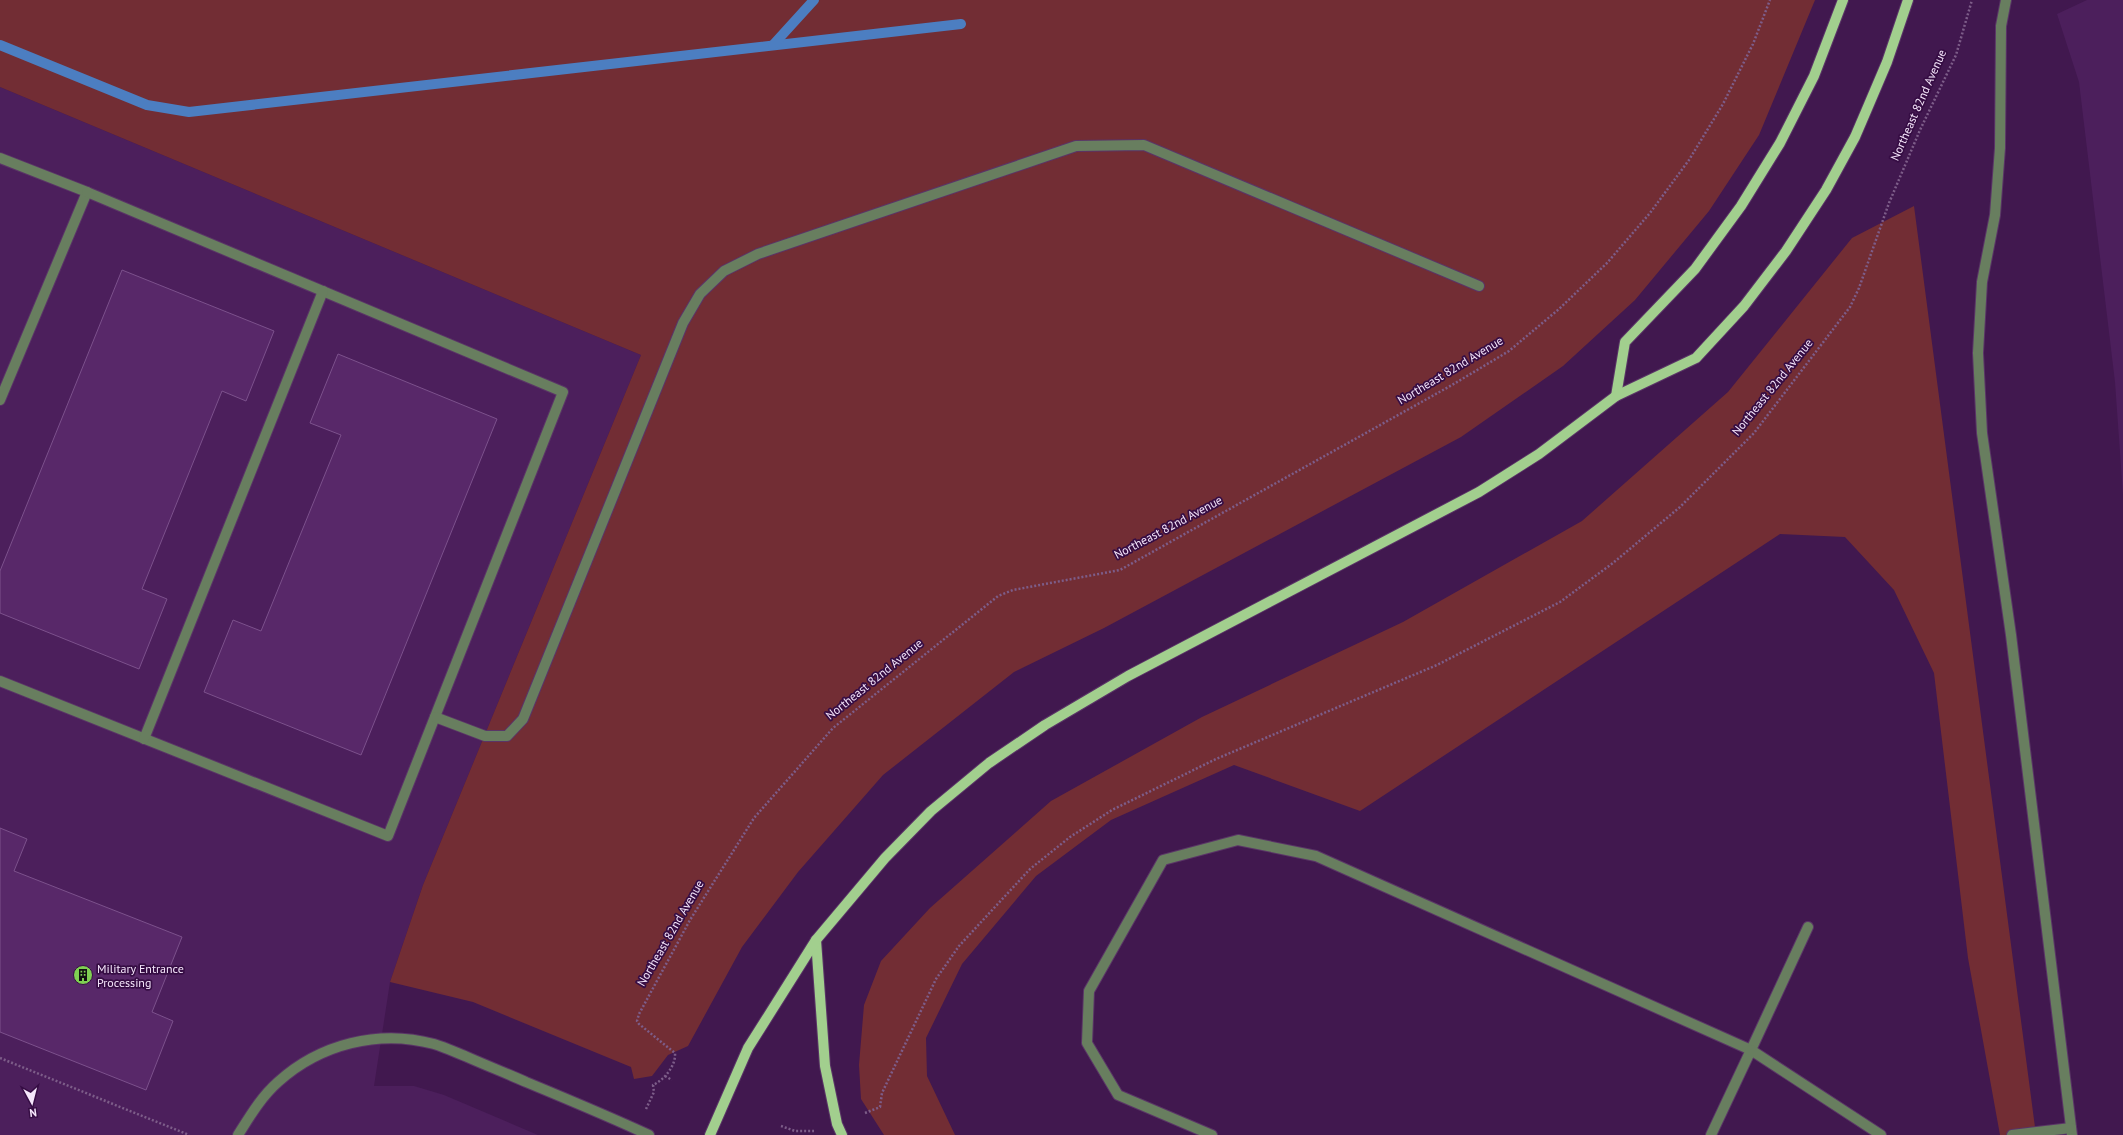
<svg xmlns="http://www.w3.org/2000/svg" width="2123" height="1135" viewBox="0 0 2123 1135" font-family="'PT Sans',sans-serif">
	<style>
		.built { fill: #4c1f5c }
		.green { fill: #722d34 }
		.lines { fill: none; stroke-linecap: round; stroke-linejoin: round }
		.stream { stroke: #4c7ec1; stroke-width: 10 }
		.building { fill: #582869; stroke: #7c518c }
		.minor-casing { stroke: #5a3567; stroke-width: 12 }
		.major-casing { stroke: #5a3567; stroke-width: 12 }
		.path { stroke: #7d5d89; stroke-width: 2.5; stroke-dasharray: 2 2; stroke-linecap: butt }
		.minor { stroke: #687e5f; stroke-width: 10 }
		.major { stroke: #a2cf8e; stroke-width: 10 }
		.labels { text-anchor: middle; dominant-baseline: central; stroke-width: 3.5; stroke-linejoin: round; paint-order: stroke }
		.street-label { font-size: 12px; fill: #f5e6fb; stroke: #360d44 }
		.poi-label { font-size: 12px; fill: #f5e6fb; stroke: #360d44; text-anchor: start }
	</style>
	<rect width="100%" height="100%" fill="#41184f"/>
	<g class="built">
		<path d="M2087,0H2123V495L2115,382L2079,82L2057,14Z"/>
		<path d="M0,87L641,355L423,885L390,982L374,1086H414L444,1095L538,1135H0Z"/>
	</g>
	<g class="green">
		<path d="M0,0H1815L1759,135L1709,211L1635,300L1563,366L1461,437L1104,628L1014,672L883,775L798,872L742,947L688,1046L668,1055L652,1076L634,1079L631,1067L473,1002L390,982L423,885L641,355L0,87Z"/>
		<path d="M1914,206L2036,1135H2000L1968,958L1934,673L1894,590L1845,537L1780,534L1360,811L1234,765L1111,820L1036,876L962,964L926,1038L927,1076L955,1135H884L861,1099L859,1065L864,1005L881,961L930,908L1051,801L1202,717L1403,622L1582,521L1728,392L1852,238Z"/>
	</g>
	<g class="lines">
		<g class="stream">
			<path d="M0,45L147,105L189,112L961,24"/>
			<path d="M773,45L814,0"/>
		</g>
	</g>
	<g class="building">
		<path d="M122,270L274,331L246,401L222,391L142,589L167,599L139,669L0,613V571Z"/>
		<path d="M338,354L497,419L361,755L204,692L233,620L261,631L341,435L310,423Z"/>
		<path d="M0,828L27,839L14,871L182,937L152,1012L173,1021L146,1090L0,1032Z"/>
	</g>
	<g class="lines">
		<g class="minor-casing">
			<g id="minor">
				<path d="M2006,0L2001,26L2000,148L1995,215L1982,282L1978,353L1982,433L2011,635L2072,1135"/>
				<path d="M0,158L87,192L0,400"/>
				<path d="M0,681L388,836L563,392L87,192"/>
				<path d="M435,717L485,736H507L523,719L683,323L700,294L724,271L758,254L1076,146L1144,145L1479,286"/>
				<path d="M144,739L323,291"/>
				<path d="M238,1135C250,1116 261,1097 278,1082C320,1044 379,1029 434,1044C444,1047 455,1052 465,1056C485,1065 506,1073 526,1082C567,1099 608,1116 649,1135"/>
				<path d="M1212,1135L1118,1095L1087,1043L1089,991L1163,860L1238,840L1316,856L1751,1050L1808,927"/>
				<path d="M1711,1135L1751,1050L1881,1135"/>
				<path d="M2012,1135L2071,1128"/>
			</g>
		</g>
		<g class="major-casing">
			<g id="major">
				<path d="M1616,396L1625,342L1695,269L1741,206L1780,143L1814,76L1843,0"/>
				<path d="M816,940L825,1066L837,1124L842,1135"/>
				<path d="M710,1135L748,1048L816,940L885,858L931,811L989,763L1045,725L1128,676L1479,492L1539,454L1616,396L1696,358L1744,306L1786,251L1826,190L1855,137L1867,109L1887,62L1908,0"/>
			</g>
		</g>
		<g class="path">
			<path d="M0,1058L189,1135"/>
			<path d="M665,1076L672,1080"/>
			<path d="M646,1109L654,1092L653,1085C664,1080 676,1066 675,1053L639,1024L637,1021L639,1014L690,920L754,818L833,728L998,596L1013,590L1120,570L1452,385L1509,351L1559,309L1607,263L1650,213L1689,160L1723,104L1753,44L1770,0"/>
			<path d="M865,1113L880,1107L882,1093L936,979L959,946L1030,869L1070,837L1112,810L1216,759L1437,665L1560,602L1613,563L1680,507L1754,433L1850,307L1859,288L1889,203L1920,130L1956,55L1972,0"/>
			<path d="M781,1126L795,1131H814"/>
		</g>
		<use href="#minor" class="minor"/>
		<use href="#major" class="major"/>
	</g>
	<defs>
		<g id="building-disc" transform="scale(1)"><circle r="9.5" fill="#7fd052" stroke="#360d44"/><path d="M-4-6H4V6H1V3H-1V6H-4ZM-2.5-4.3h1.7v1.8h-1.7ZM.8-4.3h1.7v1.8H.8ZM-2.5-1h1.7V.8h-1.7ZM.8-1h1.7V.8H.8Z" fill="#111"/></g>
	</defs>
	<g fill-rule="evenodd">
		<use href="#building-disc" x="83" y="975"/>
	</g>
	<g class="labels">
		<g class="street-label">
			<text transform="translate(1918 105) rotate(-66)">Northeast 82nd Avenue</text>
			<text transform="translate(1450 370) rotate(-31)">Northeast 82nd Avenue</text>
			<text transform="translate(1772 387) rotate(-51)">Northeast 82nd Avenue</text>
			<text transform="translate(1168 527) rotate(-28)">Northeast 82nd Avenue</text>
			<text transform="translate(874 679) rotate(-39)">Northeast 82nd Avenue</text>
			<text transform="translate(670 933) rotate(-60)">Northeast 82nd Avenue</text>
		</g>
		<g class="poi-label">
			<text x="97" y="968">Military Entrance<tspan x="97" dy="14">Processing</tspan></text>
		</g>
	</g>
	<g transform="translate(32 1103) rotate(173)" stroke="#360d44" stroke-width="3" paint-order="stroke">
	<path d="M0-3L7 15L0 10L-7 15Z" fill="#f5e6fb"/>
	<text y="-6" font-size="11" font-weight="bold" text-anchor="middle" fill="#f5e6fb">N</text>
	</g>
</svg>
